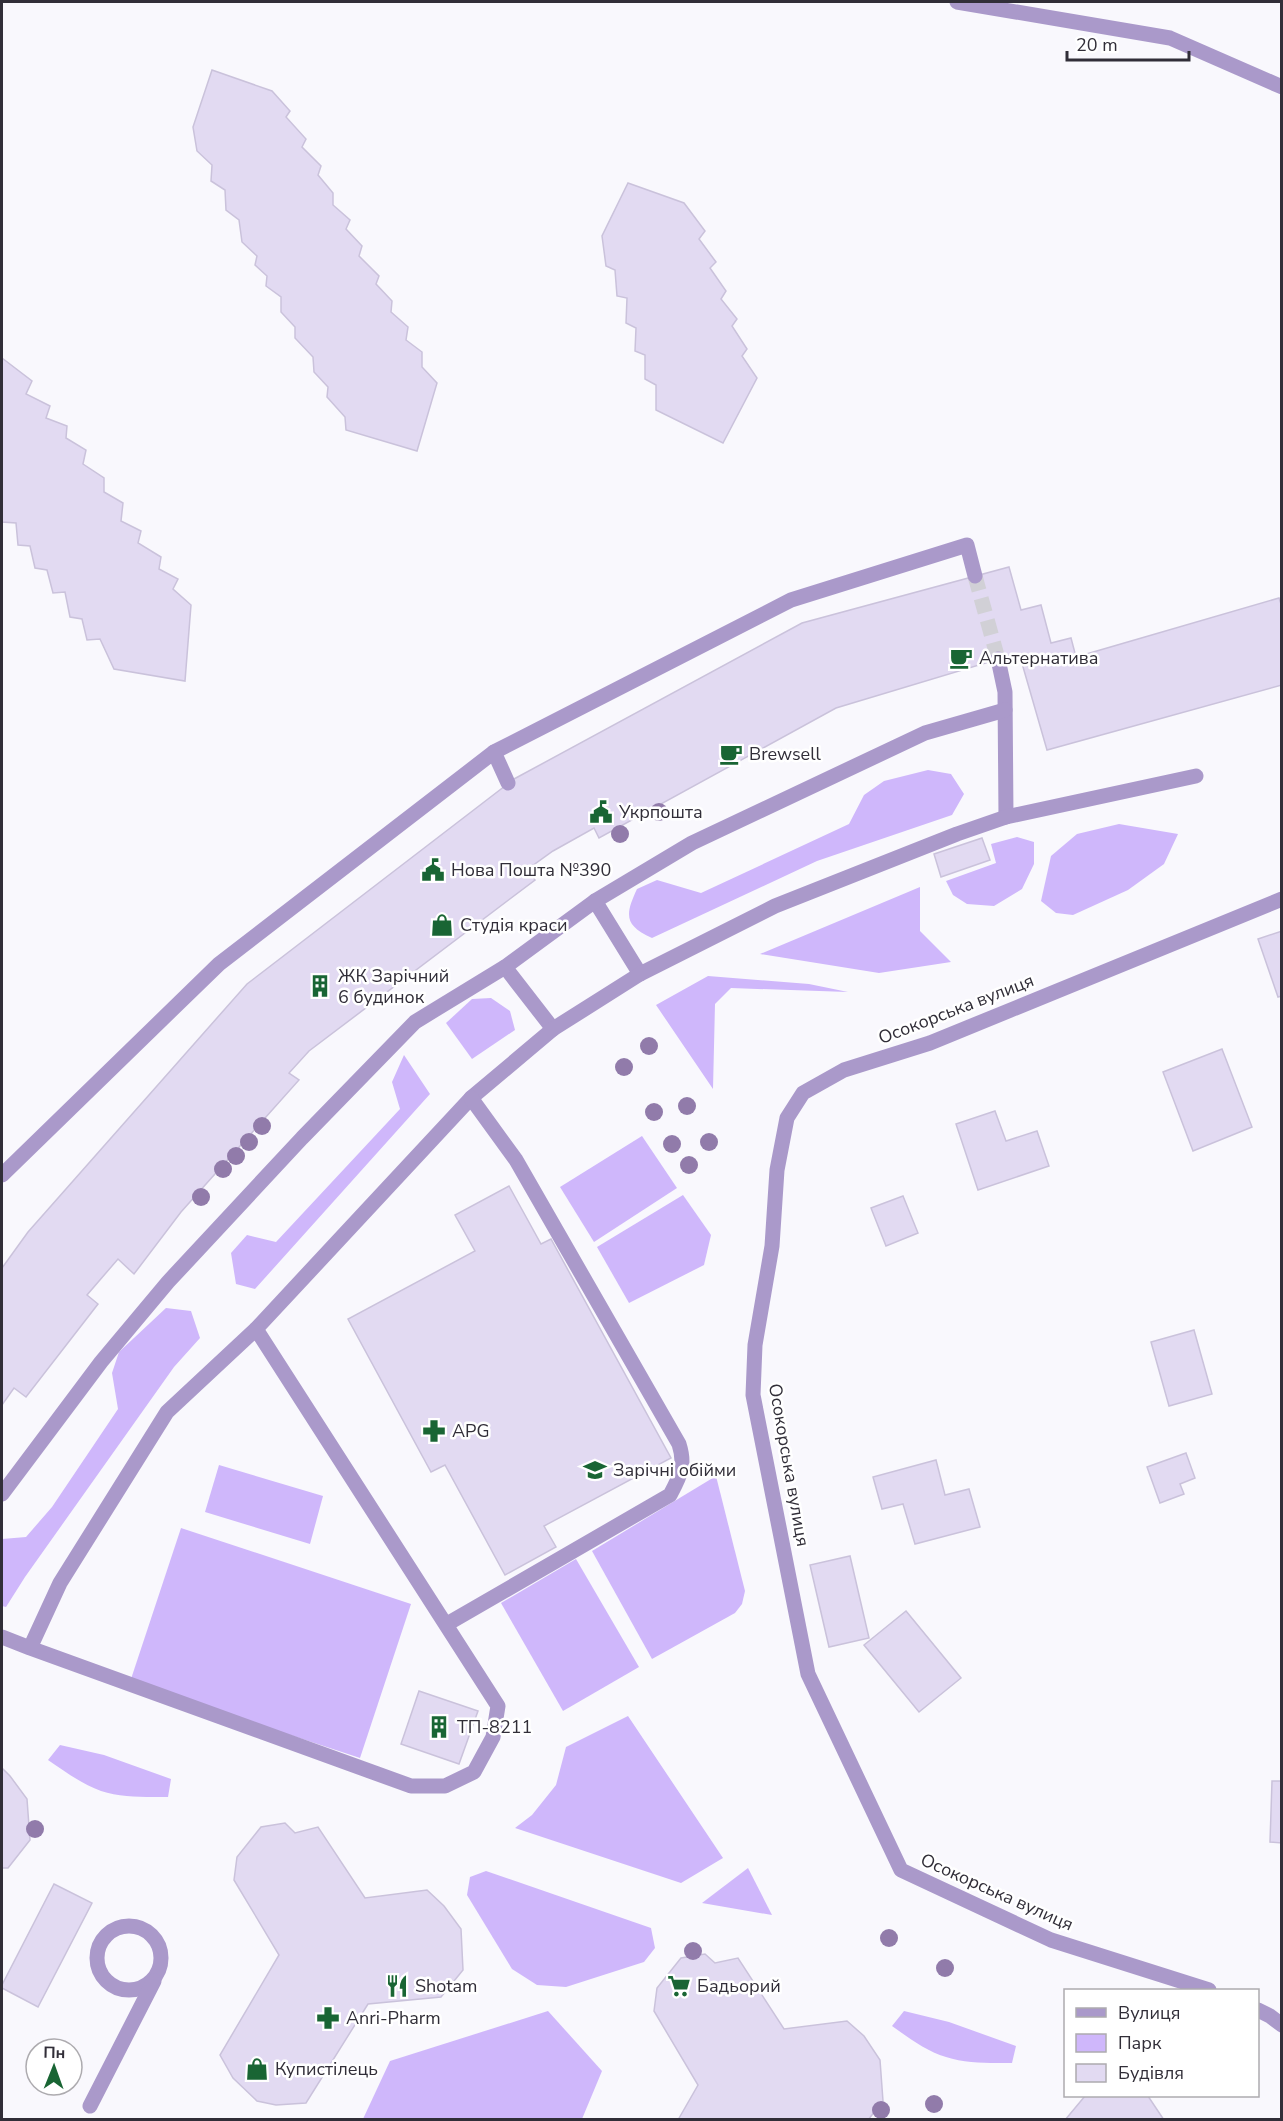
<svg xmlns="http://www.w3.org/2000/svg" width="1283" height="2121" viewBox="0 0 1283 2121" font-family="'Nunito Sans',sans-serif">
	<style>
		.green { fill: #cfb7fb }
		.building { fill: #e2daf2; stroke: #cac2db; stroke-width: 1.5 }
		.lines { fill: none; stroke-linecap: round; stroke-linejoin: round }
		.minor-tunnel { stroke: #d1d0d6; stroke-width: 15; stroke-dasharray: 15 8; stroke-linecap: butt }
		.minor { stroke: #aa99ca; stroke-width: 15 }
		.tree { fill: #917baa }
		.labels { text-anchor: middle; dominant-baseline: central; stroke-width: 5; stroke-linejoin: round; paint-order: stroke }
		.poi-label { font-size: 18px; fill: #312e38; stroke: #fff; text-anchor: start }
		.street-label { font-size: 18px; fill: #312e38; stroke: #fff }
	</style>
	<rect width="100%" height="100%" fill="#f9f8fd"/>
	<g class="green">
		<path d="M928,770L951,774L964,794L952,815L817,861L652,938C624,925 625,915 637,889L657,880L701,893L849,824L864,795L884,781Z"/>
		<path d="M1119,824L1178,834L1164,864L1128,890L1073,915L1056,913L1041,901L1051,856L1077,834Z"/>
		<path d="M1017,837L1034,842V864L1022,889L994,906L967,904L953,895L946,881L996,863L991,844Z"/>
		<path d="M920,887V931L951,962L879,973L760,954Z"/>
		<path d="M708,976L809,984L848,992L731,988L715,1004L713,1089L656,1005Z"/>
		<path d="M491,998L510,1011L515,1030L472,1059L446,1023L472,999Z"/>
		<path d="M404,1055L430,1094L255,1289L236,1284L231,1253L247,1235L276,1242L400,1109L392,1082Z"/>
		<path d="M642,1136L677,1188L594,1242L560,1187Z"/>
		<path d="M683,1195L711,1235L704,1265L629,1303L597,1247Z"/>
		<path d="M166,1308L191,1311L200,1338L174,1367L25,1577L6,1607L2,1606V1539L26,1537L52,1507L118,1409L112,1373L119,1352Z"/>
		<path d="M219,1465L323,1496L310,1544L205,1512Z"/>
		<path d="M716,1476L745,1591L742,1604L735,1613L652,1659L592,1551Z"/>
		<path d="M181,1528L411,1604L360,1758L130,1682Z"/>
		<path d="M576,1559L639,1667L563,1711L501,1603Z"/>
		<path d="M628,1716L723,1858L681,1883L515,1828L532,1815L556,1785L566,1747Z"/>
		<path d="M60,1745L104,1755L171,1779L168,1797C146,1797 122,1798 101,1791C82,1784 64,1771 48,1760Z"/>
		<path d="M748,1868L772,1915L702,1903Z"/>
		<path d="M486,1871L651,1928L655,1948L644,1962L566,1987L537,1985L512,1969L467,1895L470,1877Z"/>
		<path d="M548,2011L602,2071L582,2119H363L390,2061Z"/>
		<path d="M904,2011L949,2022L1016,2046L1012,2063C990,2063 967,2064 946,2057C926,2051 909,2038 892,2026Z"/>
	</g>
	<g class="building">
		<path d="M212,70L272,91L290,111L286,117L306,139L302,147L321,166L318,175L333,193V205L350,220L346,229L362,246L359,256L379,276L376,284L392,301L391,312L408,327L406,340L422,352V367L437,383L417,451L346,430L345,417L327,397L328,387L314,372L313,357L295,338V327L281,312V297L266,286L267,276L255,265L257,256L242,242L239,220L226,210L225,190L211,181L212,165L197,151L193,127Z"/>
		<path d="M628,183L684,203L705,231L699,239L716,262L710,268L726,291L721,299L737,319L732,326L747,349L742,356L757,378L723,443L656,410V385L645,379V355L635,351L636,328L626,323L627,298L617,296L615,270L606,266L602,236Z"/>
		<path d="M2,358L32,381L26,394L50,406L46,418L67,426L66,438L86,450L83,464L104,478V492L123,503L121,521L141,531L138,543L161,557L159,569L178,579L173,589L191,605L185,681L114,669L100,639L87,640L82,619L70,617L65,592L53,593L47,570L35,568L30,546L18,545L16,523L2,522Z"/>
		<path d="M1009,567L1021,610L1041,605L1051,643L1071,638L1076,657L1279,598L1282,607V685L1047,750L1019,653L836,708L599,838L594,828L553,851L528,869L535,880L309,1051L289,1073L299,1080L181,1212L134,1274L118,1259L87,1295L98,1304L26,1397L14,1388L2,1405V1268L28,1232L247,984L514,779L802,623Z"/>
		<path d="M982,838L990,860L941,877L934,854Z"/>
		<path d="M1282,931V996L1278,997L1258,939Z"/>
		<path d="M1222,1049L1252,1127L1193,1151L1163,1072Z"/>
		<path d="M995,1111L1006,1141L1037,1131L1049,1166L978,1190L956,1124Z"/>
		<path d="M509,1186L541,1244L551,1239L671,1458L544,1526L556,1547L505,1575L445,1465L431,1472L348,1319L475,1251L455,1215Z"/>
		<path d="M903,1196L918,1233L886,1246L871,1208Z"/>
		<path d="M1194,1330L1212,1394L1169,1406L1151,1342Z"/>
		<path d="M1186,1453L1195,1478L1180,1484L1184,1494L1160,1503L1147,1467Z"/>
		<path d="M936,1460L945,1495L969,1489L980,1527L915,1544L903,1504L882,1509L873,1477Z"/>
		<path d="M850,1556L869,1638L829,1647L810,1565Z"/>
		<path d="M906,1611L961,1678L919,1712L864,1645Z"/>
		<path d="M419,1691L478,1711L459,1764L401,1744Z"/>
		<path d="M2,1768L10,1776L27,1799L30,1840L8,1868H2Z"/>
		<path d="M1272,1781H1282V1843L1270,1842Z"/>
		<path d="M285,1823L295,1833L318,1827L365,1898L427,1890L444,1906L461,1929L463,1970L441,1997L368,2004L306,2103L276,2105L257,2101L233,2078L220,2055L279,1955L234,1880L237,1857L261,1827Z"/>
		<path d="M54,1884L92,1903L38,2007L2,1988V1985Z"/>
		<path d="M705,1954L715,1963L738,1958L784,2029L847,2021L864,2036L880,2060L883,2101L868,2120H678L698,2085L654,2011L657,1988L681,1958Z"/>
		<path d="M1085,2096H1148L1164,2120H1065Z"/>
	</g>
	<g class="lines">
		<path class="minor-tunnel" d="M975,576L998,659"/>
		<g class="minor">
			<path d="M957,2L1170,38L1282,87"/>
			<path d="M998,659L1005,692L1006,817"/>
			<path d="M494,752L791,600L967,545L975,576"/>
			<path d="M595,901L640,974"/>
			<path d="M505,967L553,1029"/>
			<path d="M2,1175L219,964L494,752L508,783"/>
			<path d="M256,1329L471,1098L553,1029L640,974L775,906L957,834L1006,817L1196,776"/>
			<path d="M2,1494L101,1362L168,1282L302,1138L415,1022L505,967L595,901L692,843L925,733L1005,710"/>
			<path d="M447,1624L670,1495C680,1476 686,1466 679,1444L516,1160L471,1098"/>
			<path d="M2,1637L30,1648L411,1786H445L474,1772L493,1737L498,1706L256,1329L167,1412L60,1583L30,1648"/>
			<circle cx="129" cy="1958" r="32"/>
			<path d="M1209,1990L1051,1940L901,1870L808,1674L753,1395L755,1345L772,1246L777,1170L787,1118L803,1093L844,1070L930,1043L1282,899"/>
			<path d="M1258,2010L1270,2016L1282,2025"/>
			<path d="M90,2106L154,1981"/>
		</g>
	</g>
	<g class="tree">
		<circle cx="659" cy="812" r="9"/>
		<circle cx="620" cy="834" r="9"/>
		<circle cx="649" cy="1046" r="9"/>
		<circle cx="624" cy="1067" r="9"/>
		<circle cx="687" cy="1106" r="9"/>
		<circle cx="654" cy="1112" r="9"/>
		<circle cx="262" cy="1126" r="9"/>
		<circle cx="249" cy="1142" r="9"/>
		<circle cx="709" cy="1142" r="9"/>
		<circle cx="672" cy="1144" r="9"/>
		<circle cx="236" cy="1156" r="9"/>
		<circle cx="689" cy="1165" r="9"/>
		<circle cx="223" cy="1169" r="9"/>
		<circle cx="201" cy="1197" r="9"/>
		<circle cx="35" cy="1829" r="9"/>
		<circle cx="889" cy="1938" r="9"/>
		<circle cx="693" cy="1951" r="9"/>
		<circle cx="945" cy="1968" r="9"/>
		<circle cx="934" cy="2104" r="9"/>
		<circle cx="881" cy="2110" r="9"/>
	</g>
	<defs>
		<g id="cafe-bare" transform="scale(1.8)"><path d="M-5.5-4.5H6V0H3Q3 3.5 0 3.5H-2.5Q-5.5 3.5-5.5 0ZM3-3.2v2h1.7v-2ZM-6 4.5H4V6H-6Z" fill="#196534" stroke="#fff" stroke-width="2.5" paint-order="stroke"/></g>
		<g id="civic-bare" transform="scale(1.8)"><path d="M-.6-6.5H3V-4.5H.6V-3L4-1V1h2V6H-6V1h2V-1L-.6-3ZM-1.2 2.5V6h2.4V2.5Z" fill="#196534" stroke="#fff" stroke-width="2.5" paint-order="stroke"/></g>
		<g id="shop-bare" transform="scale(1.8)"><path d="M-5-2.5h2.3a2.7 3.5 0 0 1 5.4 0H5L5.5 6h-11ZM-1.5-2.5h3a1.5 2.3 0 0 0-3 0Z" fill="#196534" stroke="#fff" stroke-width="2.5" paint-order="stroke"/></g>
		<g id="building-bare" transform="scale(1.8)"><path d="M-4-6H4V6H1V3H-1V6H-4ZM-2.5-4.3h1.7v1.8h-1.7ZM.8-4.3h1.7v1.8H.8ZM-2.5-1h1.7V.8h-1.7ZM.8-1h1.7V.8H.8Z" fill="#196534" stroke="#fff" stroke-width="2.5" paint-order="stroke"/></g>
		<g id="pharmacy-bare" transform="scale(1.8)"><path d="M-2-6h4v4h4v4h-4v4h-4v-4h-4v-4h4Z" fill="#196534" stroke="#fff" stroke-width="2.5" paint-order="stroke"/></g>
		<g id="school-bare" transform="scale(1.8)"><path d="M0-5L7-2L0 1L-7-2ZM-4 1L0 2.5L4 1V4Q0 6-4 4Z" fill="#196534" stroke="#fff" stroke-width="2.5" paint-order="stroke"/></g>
		<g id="restaurant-bare" transform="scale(1.8)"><path d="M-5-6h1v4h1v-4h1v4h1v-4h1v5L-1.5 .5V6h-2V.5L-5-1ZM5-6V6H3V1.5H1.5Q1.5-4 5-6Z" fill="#196534" stroke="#fff" stroke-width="2.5" paint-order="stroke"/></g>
		<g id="supermarket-bare" transform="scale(1.8)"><path d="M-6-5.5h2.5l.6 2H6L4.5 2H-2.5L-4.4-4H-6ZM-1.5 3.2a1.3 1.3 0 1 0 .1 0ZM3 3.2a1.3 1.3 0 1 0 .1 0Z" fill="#196534" stroke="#fff" stroke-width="2.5" paint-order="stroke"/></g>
	</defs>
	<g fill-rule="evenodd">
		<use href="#cafe-bare" x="961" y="658"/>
		<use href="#cafe-bare" x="731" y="754"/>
		<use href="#civic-bare" x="601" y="812"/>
		<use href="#civic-bare" x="433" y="870"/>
		<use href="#shop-bare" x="442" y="925"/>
		<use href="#building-bare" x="320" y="986"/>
		<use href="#pharmacy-bare" x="434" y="1431"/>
		<use href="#school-bare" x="595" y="1470"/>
		<use href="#building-bare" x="439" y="1727"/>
		<use href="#restaurant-bare" x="397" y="1986"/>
		<use href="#supermarket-bare" x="679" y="1986"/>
		<use href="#pharmacy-bare" x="328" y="2018"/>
		<use href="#shop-bare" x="257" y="2069"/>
	</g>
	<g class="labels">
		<g class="poi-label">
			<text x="979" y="658">Альтернатива</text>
			<text x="749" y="754">Brewsell</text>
			<text x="619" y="812">Укрпошта</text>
			<text x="451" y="870">Нова Пошта №390</text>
			<text x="460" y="925">Студія краси</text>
			<text x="338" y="976">ЖК Зарічний<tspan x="338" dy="21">6 будинок</tspan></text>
			<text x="452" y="1431">APG</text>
			<text x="613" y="1470">Зарічні обійми</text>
			<text x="457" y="1727">ТП-8211</text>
			<text x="415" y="1986">Shotam</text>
			<text x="697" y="1986">Бадьорий</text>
			<text x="346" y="2018">Anri-Pharm</text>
			<text x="275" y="2069">Купистілець</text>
		</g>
		<g class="street-label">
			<text transform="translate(956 1009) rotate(-21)">Осокорська вулиця</text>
			<text transform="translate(789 1465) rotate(80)">Осокорська вулиця</text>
			<text transform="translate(997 1892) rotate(24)">Осокорська вулиця</text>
		</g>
	</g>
	<rect width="1283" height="2121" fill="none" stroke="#312e38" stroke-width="6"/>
	<rect x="1064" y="1989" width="195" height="108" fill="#ffffff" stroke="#adabaf" stroke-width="1.5"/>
	<rect x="1076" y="2008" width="30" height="9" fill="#aa99ca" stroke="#adabaf" stroke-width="1.5"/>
	<text x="1118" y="2019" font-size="18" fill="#312e38">Вулиця</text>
	<rect x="1076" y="2034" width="30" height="18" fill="#cfb7fb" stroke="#adabaf" stroke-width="1.5"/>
	<text x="1118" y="2049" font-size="18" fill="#312e38">Парк</text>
	<rect x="1076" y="2064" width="30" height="18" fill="#e2daf2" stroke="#adabaf" stroke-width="1.5"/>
	<text x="1118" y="2079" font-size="18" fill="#312e38">Будівля</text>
	<g transform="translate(54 2067) rotate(1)"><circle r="28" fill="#ffffff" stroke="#adabaf" stroke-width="1.5"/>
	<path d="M0-4.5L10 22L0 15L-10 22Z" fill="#196534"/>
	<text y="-9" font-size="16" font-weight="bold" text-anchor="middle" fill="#312e38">Пн</text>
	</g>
	<path d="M1067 51v9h122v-9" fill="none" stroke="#312e38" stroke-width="3"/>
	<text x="1076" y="51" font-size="18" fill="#312e38" stroke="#ffffff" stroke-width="4.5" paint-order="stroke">20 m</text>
</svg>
